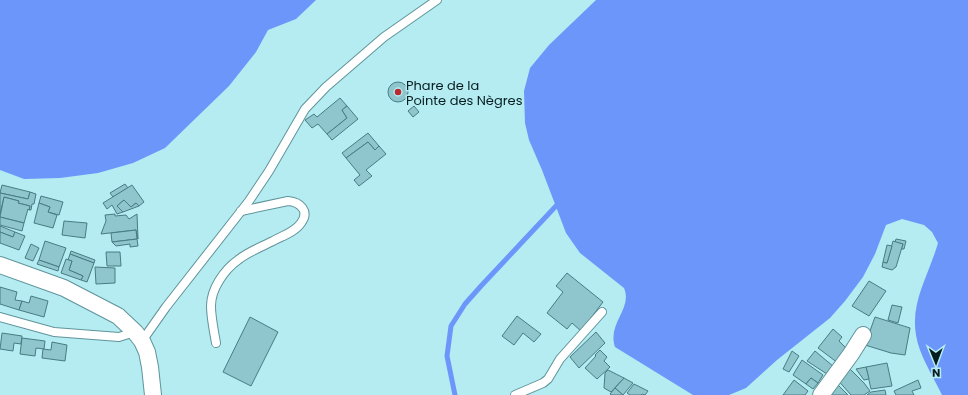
<svg xmlns="http://www.w3.org/2000/svg" width="968" height="395" viewBox="0 0 968 395" font-family="Poppins,sans-serif">
	<style>
		.water { fill: #6c96fa }
		.lines { fill: none; stroke-linecap: round; stroke-linejoin: round }
		.stream { stroke: #6c96fa; stroke-width: 5 }
		.building { fill: #8fc5cc; stroke: #477c82 }
		.service-casing { stroke: #5f949a; stroke-width: 10 }
		.minor-casing { stroke: #5f949a; stroke-width: 18 }
		.service { stroke: #fff; stroke-width: 8 }
		.minor { stroke: #fff; stroke-width: 16 }
		.poi-dot { fill: #b9292d; stroke: #b4ecf2; stroke-width: 1.5 }
		.labels { text-anchor: middle; dominant-baseline: central; stroke-width: 3; stroke-linejoin: round; paint-order: stroke }
		.poi-label { font-size: 13px; fill: #061c1f; stroke: #b4ecf2; text-anchor: start }
	</style>
	<rect width="100%" height="100%" fill="#b4ecf2"/>
	<g class="water">
		<path d="M0,0H316L296,19L268,30L256,52L229,86L165,148L133,163L98,173L60,178L24,179L0,170Z"/>
		<path d="M596,0H968V395H942C935,380 926,366 920,350C905,309 927,281 938,243L932,232L924,225L902,219L886,225L875,254L863,277L845,301L830,318L777,360L746,388L729,395H693L615,347C607,323 633,309 624,288L580,253L566,233L542,170L529,140L525,123L524,91L530,68L549,45Z"/>
	</g>
	<g class="lines">
		<path class="stream" d="M455,395L447,356L451,326L465,304L481,286L556,206"/>
	</g>
	<g class="building">
		<circle cx="398" cy="92" r="10"/>
		<path d="M340,98L347,106L342,110L347,118L327,134L318,124L312,128L305,120L314,114L317,117Z"/>
		<path d="M347,106L358,119L332,140L327,134L347,118L342,110Z"/>
		<path d="M414,106L419,112L413,117L408,111Z"/>
		<path d="M368,133L379,146L375,150L368,142L346,158L342,153Z"/>
		<path d="M368,142L375,150L379,146L386,154L366,170L372,176L359,186L354,180L360,175L346,158Z"/>
		<path d="M125,184L128,188L113,197L110,193Z"/>
		<path d="M2,185L30,192L28,199L0,193Z"/>
		<path d="M132,185L144,202L139,206L136,203L131,207L124,200L117,206L123,212L117,214L112,205L107,209L103,203Z"/>
		<path d="M30,192L36,194L34,204H32L31,210H29L30,206L18,203L19,201L4,197L0,214V193L28,199Z"/>
		<path d="M41,196L63,202L59,215L48,212L50,207L39,203Z"/>
		<path d="M4,197L19,201L18,203L30,206L29,210L28,209L24,223L0,217Z"/>
		<path d="M124,200L131,207L136,203L139,206L123,212L117,206Z"/>
		<path d="M39,203L50,207L48,212L57,215L53,228L34,223Z"/>
		<path d="M115,214V216L126,215L129,219L137,214L138,239L136,230L101,234L106,221L105,215Z"/>
		<path d="M0,217L24,223L22,231L0,225Z"/>
		<path d="M64,221L87,223L85,238L62,235Z"/>
		<path d="M0,226L15,232L13,237L0,232Z"/>
		<path d="M136,230L137,239L112,242L111,233Z"/>
		<path d="M0,232L13,237L15,232L25,236L19,250L0,243Z"/>
		<path d="M137,239L138,246L130,247V244L116,246L112,242Z"/>
		<path d="M896,239L906,241L904,249H901L903,244L895,242Z"/>
		<path d="M45,241L66,248L59,267L39,260Z"/>
		<path d="M893,241L903,244L896,267L892,270L882,267L883,262L887,263Z"/>
		<path d="M31,244L39,248L33,261L25,258Z"/>
		<path d="M887,245L892,246L887,263L883,262Z"/>
		<path d="M71,251L95,260L94,263L70,254Z"/>
		<path d="M106,252H120L121,266H107Z"/>
		<path d="M70,254L94,263L87,282L81,280L83,276L69,270L72,261L68,260Z"/>
		<path d="M66,259L72,261L69,270L83,276L81,280L61,273Z"/>
		<path d="M39,260L59,267L58,271L37,264Z"/>
		<path d="M95,267L115,268V283L96,284Z"/>
		<path d="M567,273L603,302L581,331L572,323L567,329L547,313L563,292L556,286Z"/>
		<path d="M869,281L886,291L869,316L852,306Z"/>
		<path d="M0,287L17,292L15,300L22,301L19,310L0,304Z"/>
		<path d="M31,296L48,301L44,317L19,310L22,301L29,303Z"/>
		<path d="M892,305L902,307L898,323L888,320Z"/>
		<path d="M517,316L541,334L534,342L523,333L514,345L502,336Z"/>
		<path d="M250,317L278,332L251,386L223,372Z"/>
		<path d="M875,317L910,328L905,355L891,353L865,345Z"/>
		<path d="M833,329L842,337L839,341L849,351L838,363L818,348Z"/>
		<path d="M596,332L605,343L579,368L570,357Z"/>
		<path d="M2,333L22,336L21,344L14,343L13,351L0,349Z"/>
		<path d="M22,338L45,341L44,349L36,348L35,356L20,354Z"/>
		<path d="M52,342L67,345L65,361L42,358L43,349L51,350Z"/>
		<path d="M600,350L607,357L604,361L610,367L597,379L585,368L596,356L595,355Z"/>
		<path d="M792,351L799,356L789,372L783,369Z"/>
		<path d="M815,351L834,367L827,374L807,361Z"/>
		<path d="M802,360L823,375L818,383L811,378L806,384L793,375Z"/>
		<path d="M887,363L892,386L871,389L866,367Z"/>
		<path d="M847,366L864,383L870,391L864,395H851L836,378Z"/>
		<path d="M866,367L869,379L864,380L856,369Z"/>
		<path d="M608,370L624,378L611,392L604,388L605,373Z"/>
		<path d="M624,378L633,383L623,395L615,388Z"/>
		<path d="M811,378L818,383L813,389L806,384Z"/>
		<path d="M794,380L808,391L805,395H783Z"/>
		<path d="M918,380L921,388L912,391L914,395H896L894,391Z"/>
		<path d="M835,382L848,395H827Z"/>
		<path d="M634,384L648,391L645,395L642,394L641,395H630L627,393Z"/>
		<path d="M615,388L623,395H612L610,394Z"/>
		<path d="M885,390L886,395H867L871,392Z"/>
	</g>
	<g class="lines">
		<g class="service-casing">
			<g id="service">
				<path d="M0,317L54,332L119,337L135,332"/>
				<path d="M142,341L166,307L249,201L269,171L305,109L326,87L384,37L437,0"/>
				<path d="M216,343C214,331 211,318 211,306C211,289 224,270 238,260C248,252 261,247 273,241C282,236 295,232 301,223C310,211 300,202 288,201L241,211"/>
				<path d="M515,395L543,383L548,379L560,359L602,312"/>
			</g>
		</g>
		<g class="minor-casing">
			<g id="minor">
				<path d="M0,265L64,288L118,316L135,332L142,341L147,352L150,367L153,395"/>
				<path d="M821,395L851,354L863,335"/>
			</g>
		</g>
		<use href="#service" class="service"/>
		<use href="#minor" class="minor"/>
	</g>
	<circle class="poi-dot" cx="398" cy="92" r="4"/>
	<g class="labels">
		<g class="poi-label">
			<text x="406" y="85">Phare de la<tspan x="406" dy="15">Pointe des Nègres</tspan></text>
		</g>
	</g>
	<g transform="translate(936 363) rotate(179)" stroke="#b4ecf2" stroke-width="3" paint-order="stroke">
	<path d="M0-3L7 15L0 10L-7 15Z" fill="#061c1f"/>
	<text y="-6" font-size="11" font-weight="bold" text-anchor="middle" fill="#061c1f">N</text>
	</g>
</svg>
